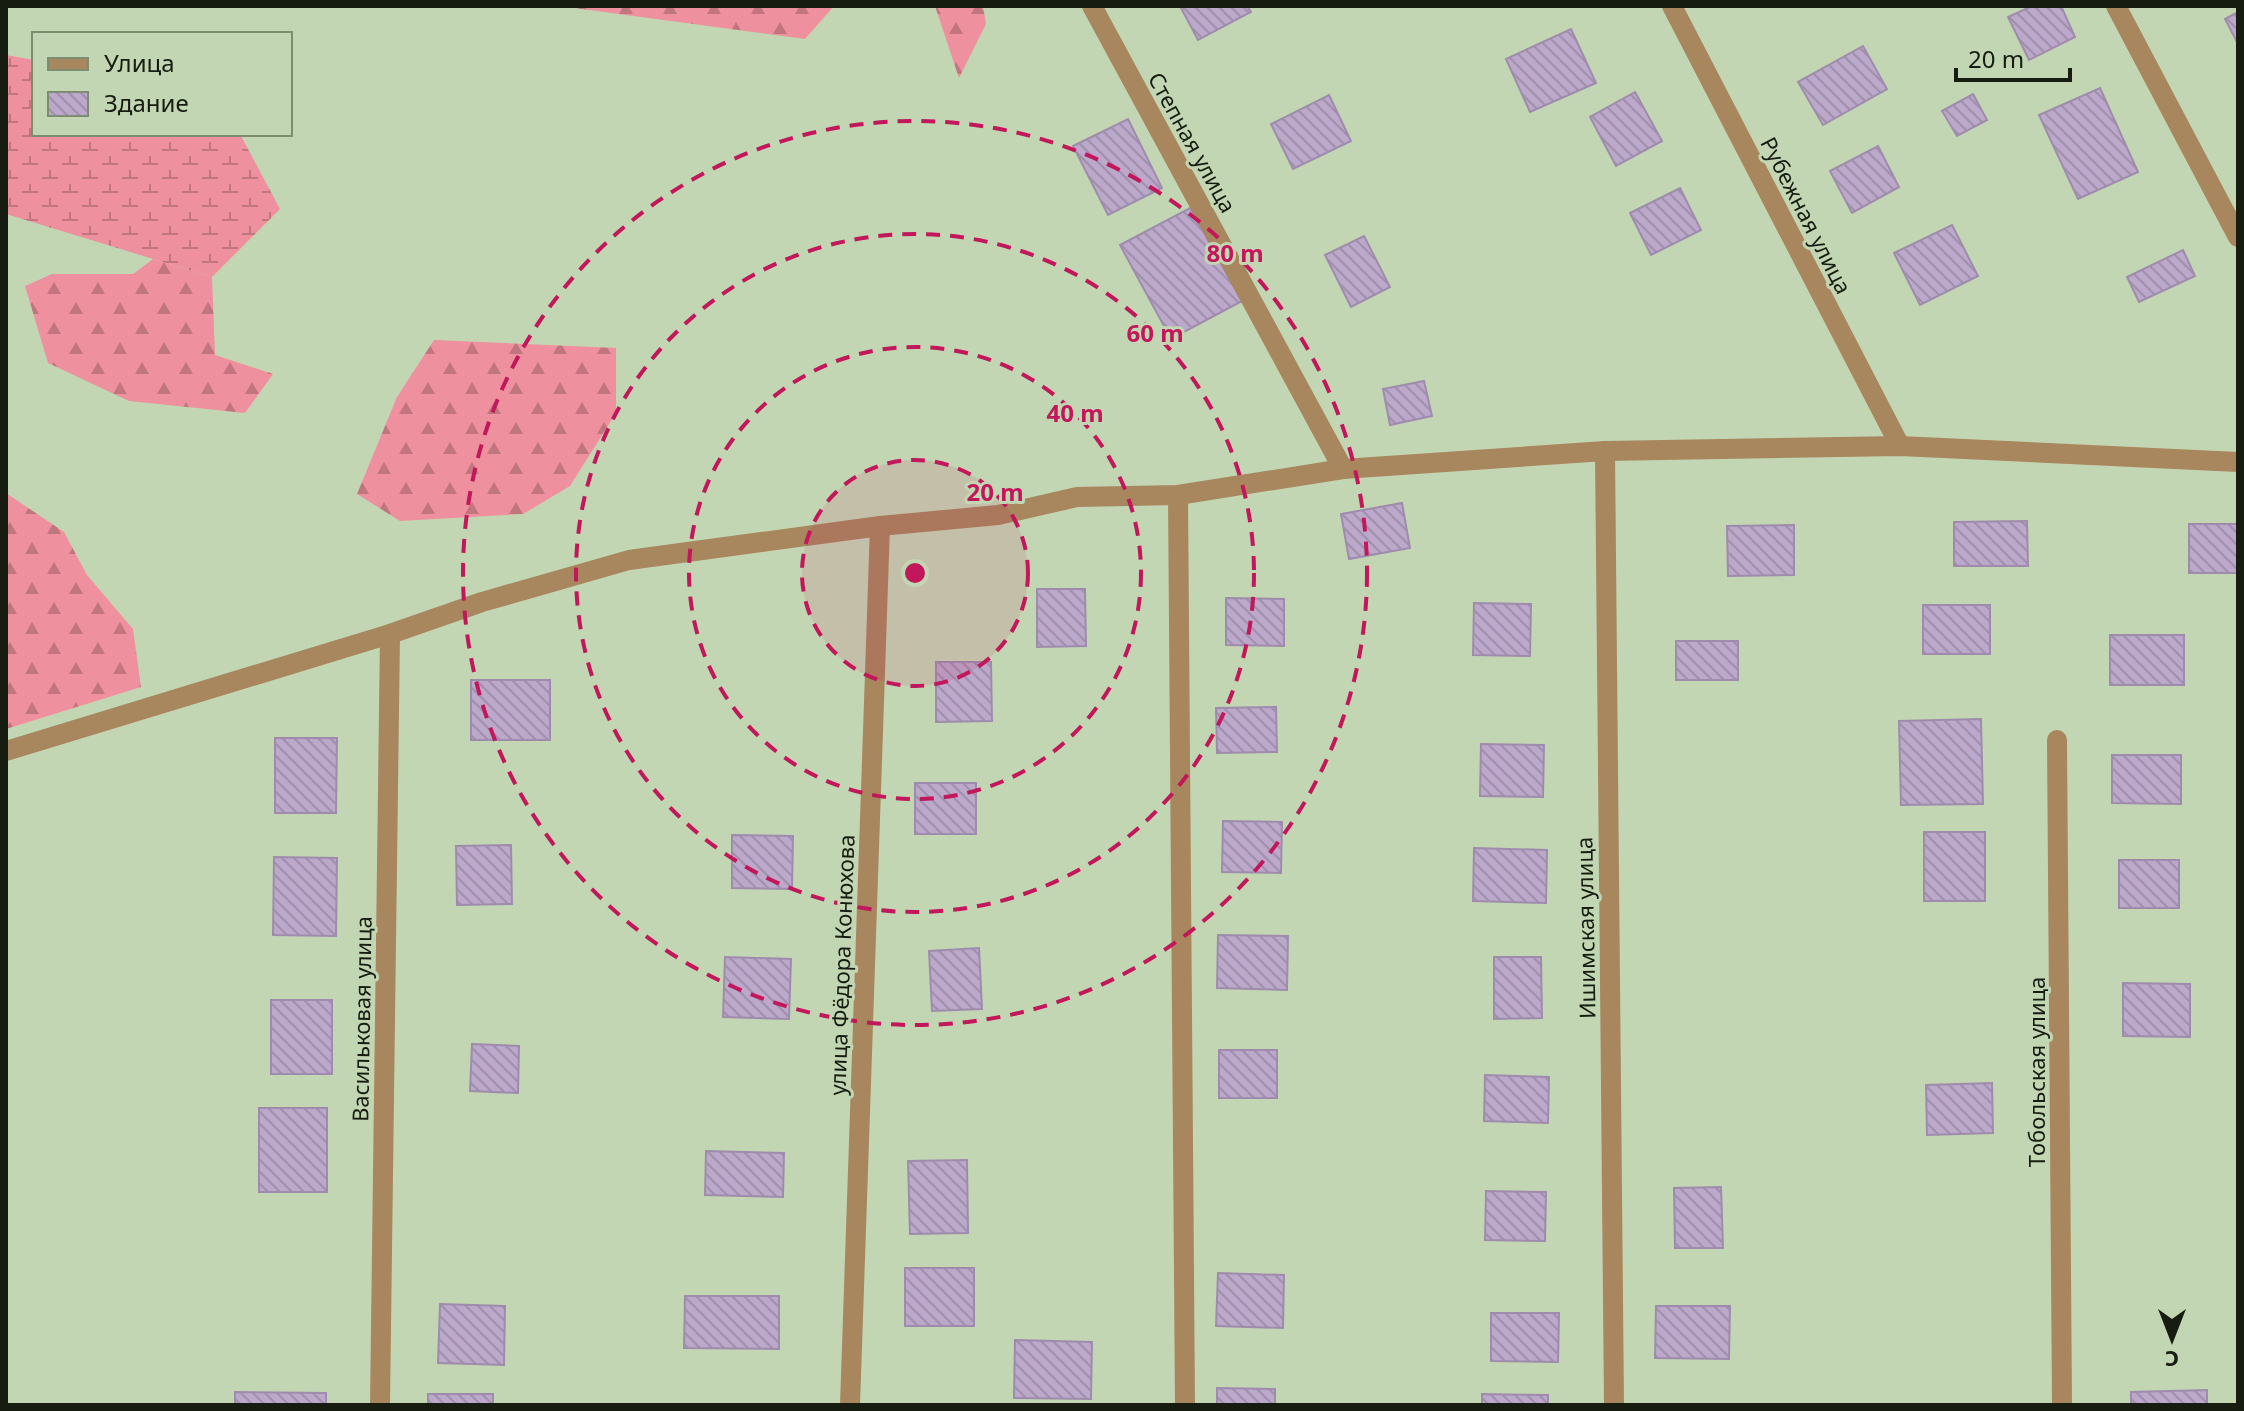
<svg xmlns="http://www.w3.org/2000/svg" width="2244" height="1411" viewBox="0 0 2244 1411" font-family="'Noto Sans',sans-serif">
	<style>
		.forest { fill: url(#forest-firs) }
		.wetland { fill: url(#wetland-marsh) }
		.building { fill: url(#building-back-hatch); stroke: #9f8cad; stroke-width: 2 }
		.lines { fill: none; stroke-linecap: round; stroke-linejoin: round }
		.street { stroke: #a8865e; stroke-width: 20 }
		.ring { fill: none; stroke: #c2185b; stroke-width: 4; stroke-dasharray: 14 10 }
		.labels { text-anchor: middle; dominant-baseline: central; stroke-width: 6; stroke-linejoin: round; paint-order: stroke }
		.street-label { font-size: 22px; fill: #161c10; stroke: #c3d6b3 }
		.centre { fill: #c2185b; stroke: #c3d6b3; stroke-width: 4 }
		.ring-label { font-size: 24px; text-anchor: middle; font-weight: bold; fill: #c2185b; stroke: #c3d6b3; stroke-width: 6; stroke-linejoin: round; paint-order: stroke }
	</style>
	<defs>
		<pattern id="forest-firs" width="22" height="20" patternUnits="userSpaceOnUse" patternTransform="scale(2)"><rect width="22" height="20" fill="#ee909e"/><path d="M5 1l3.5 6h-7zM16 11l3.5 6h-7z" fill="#c0757f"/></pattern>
		<pattern id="wetland-marsh" width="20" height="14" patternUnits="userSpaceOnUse" patternTransform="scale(2)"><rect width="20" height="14" fill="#ee909e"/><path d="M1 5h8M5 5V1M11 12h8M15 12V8" fill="none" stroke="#c0757f"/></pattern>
		<pattern id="building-back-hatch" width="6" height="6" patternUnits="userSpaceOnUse" patternTransform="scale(2)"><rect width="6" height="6" fill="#bba8ca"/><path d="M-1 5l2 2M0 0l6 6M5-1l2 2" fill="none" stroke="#a090ac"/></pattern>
	</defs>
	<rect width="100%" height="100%" fill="#c3d6b3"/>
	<g class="forest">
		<path d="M559,6H834L805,39Z"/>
		<path d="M935,6H983L986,24L959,78Z"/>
		<path d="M153,259L212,277L215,355L273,374L245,413L129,401L48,363L25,286L52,274H133Z"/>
		<path d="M434,340L616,348V413L570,486L523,514L400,521L357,494L397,397Z"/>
		<path d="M6,493L64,532L87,575L133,629L141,687L6,729Z"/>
	</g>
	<path class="wetland" d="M6,6V55L34,60V134H240L280,209L212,277L6,214Z"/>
	<g class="building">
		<path d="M1180,6H1247L1251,12L1198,40Z"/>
		<path d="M2032,6H2061L2075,37L2029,60L2008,17Z"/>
		<path d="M2238,12V44L2225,19Z"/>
		<path d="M1571,29L1596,83L1530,112L1506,59Z"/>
		<path d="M1863,46L1887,89L1823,125L1798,82Z"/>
		<path d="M2100,88L2138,172L2078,199L2039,115Z"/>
		<path d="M1635,92L1662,141L1616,166L1590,117Z"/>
		<path d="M1973,94L1987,120L1957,136L1942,111Z"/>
		<path d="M1329,95L1351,141L1293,169L1271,124Z"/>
		<path d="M1128,119L1162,188L1108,215L1073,146Z"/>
		<path d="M1878,146L1899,187L1852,213L1830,171Z"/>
		<path d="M1680,188L1701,230L1651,255L1630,213Z"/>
		<path d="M1190,208L1242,301L1171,339L1120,245Z"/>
		<path d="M1952,225L1978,276L1920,305L1894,253Z"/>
		<path d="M1364,236L1390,287L1351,307L1325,255Z"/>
		<path d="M2183,250L2195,276L2139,302L2127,277Z"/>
		<path d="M1424,381L1432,416L1390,425L1383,389Z"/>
		<path d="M1402,503L1410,548L1349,559L1341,514Z"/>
		<path d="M2027,521L2028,566H1954V522Z"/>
		<rect x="2189" y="524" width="49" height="49"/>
		<path d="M1794,525V575L1728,576L1727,526Z"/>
		<path d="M1037,589H1085L1086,646L1037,647Z"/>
		<path d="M1226,598L1284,599V646L1226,645Z"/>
		<path d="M1474,603L1531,604L1530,656L1473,655Z"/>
		<rect x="1923" y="605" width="67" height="49"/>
		<rect x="2110" y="635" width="74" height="50"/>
		<rect x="1676" y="641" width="62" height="39"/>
		<path d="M936,662H991L992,721L936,722Z"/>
		<rect x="471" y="680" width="79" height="60"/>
		<path d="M1276,707L1277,752L1217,753L1216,708Z"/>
		<path d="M1981,719L1983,804L1901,805L1899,721Z"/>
		<path d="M275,738H337L336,813H275Z"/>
		<path d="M1481,744L1544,745L1543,797L1480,796Z"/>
		<path d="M2112,755H2181V804L2112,803Z"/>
		<rect x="915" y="783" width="61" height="51"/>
		<path d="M1223,821L1282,822L1281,873L1222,872Z"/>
		<rect x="1924" y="832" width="61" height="69"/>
		<path d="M732,835L793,836L792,889L732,888Z"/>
		<path d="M511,845L512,904L457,905L456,846Z"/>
		<path d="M1474,848L1547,850L1546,903L1473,901Z"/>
		<path d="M274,857L337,858L336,936L273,935Z"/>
		<rect x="2119" y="860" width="60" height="48"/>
		<path d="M1218,935L1288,936L1287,990L1217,988Z"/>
		<path d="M979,948L982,1009L932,1011L929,951Z"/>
		<path d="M725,957L791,959L789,1019L723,1017Z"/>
		<path d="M1494,957H1541L1542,1018L1494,1019Z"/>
		<path d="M2123,983L2190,984V1037L2123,1036Z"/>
		<rect x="271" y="1000" width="61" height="74"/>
		<path d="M472,1044L519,1046L518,1093L470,1091Z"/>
		<rect x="1219" y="1050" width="58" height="48"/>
		<path d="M1485,1075L1549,1077L1548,1123L1484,1121Z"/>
		<path d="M1992,1083L1993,1133L1927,1135L1926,1085Z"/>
		<rect x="259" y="1108" width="68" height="84"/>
		<path d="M706,1151L784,1153L783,1197L705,1195Z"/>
		<path d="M967,1160L968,1233L910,1234L908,1161Z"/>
		<path d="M1721,1187L1723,1248H1675L1674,1188Z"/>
		<path d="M1486,1191L1546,1192L1545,1241L1485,1240Z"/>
		<rect x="905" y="1268" width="69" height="58"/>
		<path d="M1218,1273L1284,1275L1283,1328L1216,1326Z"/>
		<path d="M685,1296H779V1349L684,1348Z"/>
		<path d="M440,1304L505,1306L504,1365L438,1363Z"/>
		<path d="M1656,1306H1730L1729,1359L1655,1358Z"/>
		<path d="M1491,1313H1559L1558,1362L1491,1361Z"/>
		<path d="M1015,1340L1092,1342L1091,1399L1014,1398Z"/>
		<path d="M1217,1388L1275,1389V1405H1217Z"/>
		<path d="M2207,1390V1405H2131V1392Z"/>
		<path d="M235,1392L326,1393V1405H235Z"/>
		<rect x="428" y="1394" width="65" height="11"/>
		<path d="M1482,1394L1548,1395V1405H1482Z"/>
	</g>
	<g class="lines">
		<g class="street">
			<path d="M1092,6L1343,469"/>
			<path d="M1672,6L1900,446"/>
			<path d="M2116,6L2238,237"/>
			<path d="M1605,451L1614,1405"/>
			<path d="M1178,495L1185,1405"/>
			<path d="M2057,740L2062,1405"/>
			<path d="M6,751L390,634L482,602L629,560L880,526L998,515L1077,497L1178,495L1343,469L1605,451L1900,446L2238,462"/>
			<path d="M380,1405L390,634"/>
			<path d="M850,1405L880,526"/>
		</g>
	</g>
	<circle cx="915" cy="573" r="113" fill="#c2185b" fill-opacity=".12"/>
	<g class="ring">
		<circle cx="915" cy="573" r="113"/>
		<circle cx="915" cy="573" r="226"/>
		<circle cx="915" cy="573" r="339"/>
		<circle cx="915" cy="573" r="452"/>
	</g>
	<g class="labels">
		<g class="street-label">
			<text transform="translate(1193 142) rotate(61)">Степная улица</text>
			<text transform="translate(1807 215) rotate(63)">Рубежная улица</text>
			<text transform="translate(1585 928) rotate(-91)">Ишимская улица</text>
			<text transform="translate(841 965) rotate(-88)">улица Фёдора Конюхова</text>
			<text transform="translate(361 1019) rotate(-89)">Васильковая улица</text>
			<text transform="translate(2036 1072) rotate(-90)">Тобольская улица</text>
		</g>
	</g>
	<circle cx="915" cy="573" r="12" class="centre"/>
	<g class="ring-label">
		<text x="1235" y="262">80 m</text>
		<text x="1155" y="342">60 m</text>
		<text x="1075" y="422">40 m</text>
		<text x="995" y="501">20 m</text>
	</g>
	<rect width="2244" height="1411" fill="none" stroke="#161c10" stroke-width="16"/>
	<rect x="32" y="32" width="260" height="104" fill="#c3d6b3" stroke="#7e8c72" stroke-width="2"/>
	<rect x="48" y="58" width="40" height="12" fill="#a8865e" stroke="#7e8c72" stroke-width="2"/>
	<text x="104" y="72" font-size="24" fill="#161c10">Улица</text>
	<rect x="48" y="92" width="40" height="24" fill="url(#building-back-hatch)" stroke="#7e8c72" stroke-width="2"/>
	<text x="104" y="112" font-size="24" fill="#161c10">Здание</text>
	<g transform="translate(2172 1339) rotate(180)" stroke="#c3d6b3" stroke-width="6" paint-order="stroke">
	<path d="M0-6L14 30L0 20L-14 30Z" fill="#161c10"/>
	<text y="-12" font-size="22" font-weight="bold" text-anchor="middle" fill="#161c10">С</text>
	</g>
	<path d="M1956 68v12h114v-12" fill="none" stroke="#161c10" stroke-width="4"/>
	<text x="1968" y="68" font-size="24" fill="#161c10" stroke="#c3d6b3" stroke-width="6" paint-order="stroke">20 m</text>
</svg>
